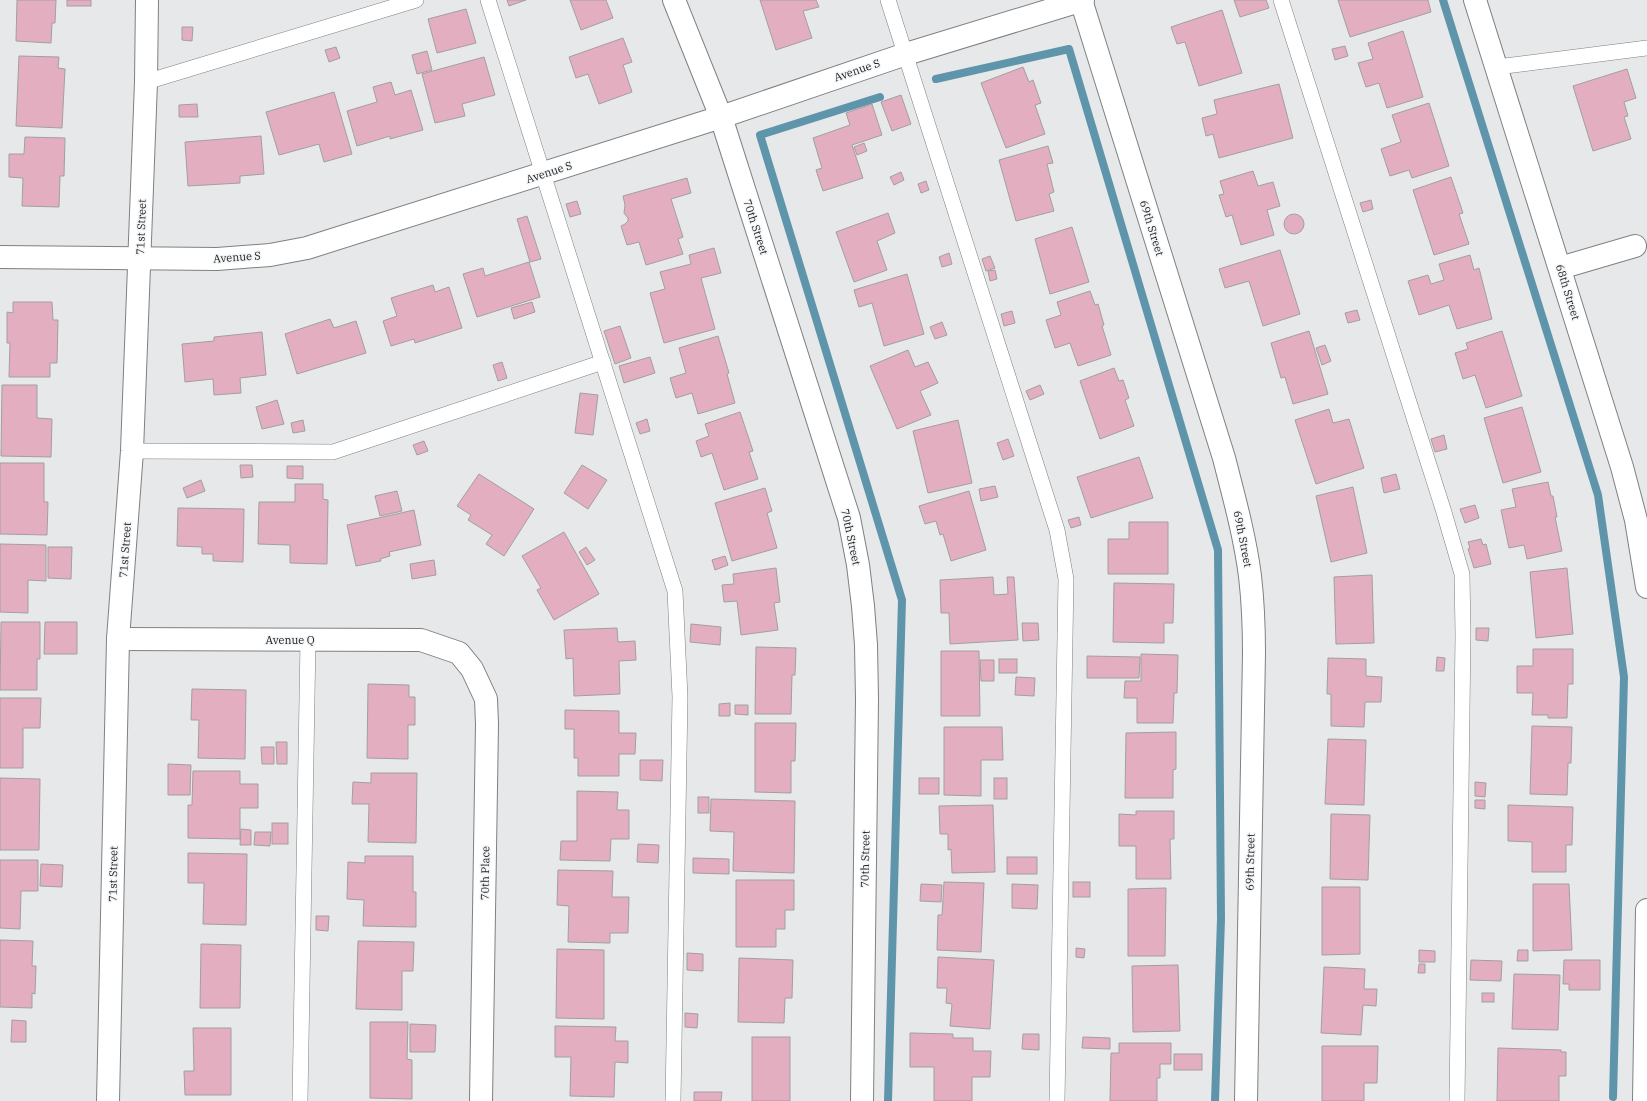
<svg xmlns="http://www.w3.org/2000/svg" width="1647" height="1101" viewBox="0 0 1647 1101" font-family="'IBM Plex Serif',serif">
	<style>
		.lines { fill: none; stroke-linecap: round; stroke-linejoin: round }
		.stream { stroke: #5f95aa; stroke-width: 8 }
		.building { fill: #e3afc0; stroke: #a29fa0 }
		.lane-casing { stroke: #7e8082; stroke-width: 16 }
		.street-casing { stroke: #7e8082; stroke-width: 24 }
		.lane { stroke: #fff; stroke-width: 15 }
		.street { stroke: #fff; stroke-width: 22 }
		.labels { text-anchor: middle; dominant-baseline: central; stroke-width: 3; stroke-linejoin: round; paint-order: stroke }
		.street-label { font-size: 11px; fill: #222324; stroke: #f3f5f7 }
	</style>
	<rect width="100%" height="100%" fill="#e6e8ea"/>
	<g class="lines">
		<g class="stream">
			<path d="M1443,0L1598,495L1624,677L1613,1097"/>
			<path d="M936,79L1069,49L1218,550L1221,919L1215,1101"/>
			<path d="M880,97L760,135L902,600L888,1101"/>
		</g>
	</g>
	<g class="building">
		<path d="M17,0H56L55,23H52L51,43L16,41Z"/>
		<rect x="67" y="0" width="24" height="6"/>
		<path d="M507,0H526L509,6Z"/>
		<path d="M570,0H606L613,18L581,30Z"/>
		<path d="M760,0H816L819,7L803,11L812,38L776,50Z"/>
		<path d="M1234,0H1266L1269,8L1240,17Z"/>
		<path d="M1338,0H1428L1431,12L1350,37Z"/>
		<path d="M466,9L476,43L437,53L428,19Z"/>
		<path d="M1222,10L1242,73L1199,86L1185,42L1177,44L1171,27Z"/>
		<path d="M182,27H193L192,41L182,40Z"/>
		<path d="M1403,31L1423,97L1387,108L1379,83L1366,87L1358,63L1373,59L1368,43Z"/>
		<path d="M623,38L632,62L623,65L632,92L599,104L588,74L576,78L569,57Z"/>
		<path d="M1345,46L1348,56L1335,60L1332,49Z"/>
		<path d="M336,47L340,58L329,62L325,50Z"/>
		<path d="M427,51L432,70L417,74L412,55Z"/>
		<path d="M19,56L59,57L58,68L65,69L62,128L16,126Z"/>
		<path d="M484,57L495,95L462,104L465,116L435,123L422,74Z"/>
		<path d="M1023,67L1029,82L1033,80L1041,103L1035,105L1045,134L1006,148L981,83Z"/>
		<path d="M1627,69L1636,98L1624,102L1628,116L1624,117L1631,139L1593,151L1573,86Z"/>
		<path d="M391,82L395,95L411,90L423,130L390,139V136L357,146L347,111L377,102L373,87Z"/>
		<path d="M1279,84L1293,138L1219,158L1213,134L1206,136L1202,118L1217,114L1214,100Z"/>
		<path d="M334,92L352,154L324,162L319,144L279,155L266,112Z"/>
		<path d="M901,95L911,124L892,131L881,102Z"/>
		<path d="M1429,103L1449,166L1412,178L1409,170L1390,176L1381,149L1401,142L1392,115Z"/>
		<path d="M197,104L198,117H179V105Z"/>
		<path d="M872,104L882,135L852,145L863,178L823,191L816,170L822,168L813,138L850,125L846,113Z"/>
		<path d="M261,136L264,174L240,176V183L188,186L185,142Z"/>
		<path d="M25,137L65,138L64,176H60L59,207L22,206L23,178L9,177V154H24Z"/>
		<path d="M864,143L867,151L857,155L854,147Z"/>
		<path d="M1048,146L1053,163L1047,164L1054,192L1049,194L1054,211L1016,221L999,160Z"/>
		<path d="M1253,171L1258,186L1273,182L1280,206L1267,210L1274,235L1241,245L1232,215L1226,217L1219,195L1224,194L1220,181Z"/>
		<path d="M901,172L904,180L894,185L890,177Z"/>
		<path d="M1451,177L1463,213L1459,214L1469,244L1434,255L1413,190Z"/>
		<path d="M687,178L691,193L671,199L683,237L678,239L683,254L646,265L639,242L627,245L621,226L625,224L628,221V218L624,213L625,205L623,196Z"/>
		<path d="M926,181L929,190L921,193L918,184Z"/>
		<path d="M1371,200L1373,209L1363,212L1360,203Z"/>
		<path d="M577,201L581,214L570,217L566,204Z"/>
		<path d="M888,213L895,233L877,241L887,270L854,282L836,232Z"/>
		<circle cx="1294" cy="224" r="10"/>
		<path d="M527,216L541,259L530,262L517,219Z"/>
		<path d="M1072,227L1089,282L1050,294L1035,239Z"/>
		<path d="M714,248L721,273L701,278L715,329L664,343L650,293L665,289L660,272L691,264L689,255Z"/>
		<path d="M1280,250L1300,314L1263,326L1249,281L1225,288L1219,269Z"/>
		<path d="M949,253L952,264L942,267L939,257Z"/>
		<path d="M1470,255L1474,270L1479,268L1492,319L1457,329L1449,305L1419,315L1408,281L1428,275L1431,284L1444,280L1439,264Z"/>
		<path d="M990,256L995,268L986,271L982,259Z"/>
		<path d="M529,262L540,297L477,317L463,274L483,268L485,276Z"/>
		<path d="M995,270L997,279L990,281L988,271Z"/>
		<path d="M907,274L924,334L884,346L872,303L859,307L854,290Z"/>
		<path d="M433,285L435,292L449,287L462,328L415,343L414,339L391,346L383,321L397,316L391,298Z"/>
		<path d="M1090,291L1095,305L1098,304L1104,325L1102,326L1111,355L1078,366L1070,343L1055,348L1046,320L1061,315L1057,302Z"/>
		<path d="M13,302H52L53,320H58L57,363H50V377H9L10,343H7V312L13,313Z"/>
		<path d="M532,302L535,312L514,319L511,308Z"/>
		<path d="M1357,310L1360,320L1348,323L1345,313Z"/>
		<path d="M1012,311L1015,323L1004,326L1001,314Z"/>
		<path d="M330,319L334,328L356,321L366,353L297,374L285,334Z"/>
		<path d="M942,322L947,335L935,339L930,327Z"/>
		<path d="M620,326L631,358L615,364L604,331Z"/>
		<path d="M1309,331L1328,394L1293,404L1285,377L1281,378L1271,343Z"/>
		<path d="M1502,331L1522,396L1486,408L1475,375L1463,379L1455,353L1468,349L1466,343Z"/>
		<path d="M262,332L266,375L240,378L241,393L214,395L213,379L185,382L182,344L214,341V337Z"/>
		<path d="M718,336L729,373L727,374L735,403L698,414L692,393L676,398L670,378L686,373L679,348Z"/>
		<path d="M1325,345L1331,361L1322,365L1316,348Z"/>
		<path d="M908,350L915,367L928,362L938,383L920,391L931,415L897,429L870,366Z"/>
		<path d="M650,357L655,373L624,383L619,366Z"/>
		<path d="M502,362L507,378L498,381L493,365Z"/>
		<path d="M1114,368L1119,381L1123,380L1129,398L1125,400L1134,426L1100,439L1080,381Z"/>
		<path d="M2,385H37V418L52,419L51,457L1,456Z"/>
		<path d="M1040,385L1044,394L1030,400L1026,391Z"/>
		<path d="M580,393L598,395L593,435L575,433Z"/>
		<path d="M277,400L284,424L262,429L256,407Z"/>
		<path d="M1522,407L1541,472L1503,483L1484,418Z"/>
		<path d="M1329,409L1333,423L1349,419L1364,468L1316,484L1295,420Z"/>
		<path d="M740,412L753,451L749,452L758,479L724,490L712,453L701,457L696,441L709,436L705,424Z"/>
		<path d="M647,419L650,431L640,434L636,423Z"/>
		<path d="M303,420L305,431L293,433L291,423Z"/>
		<path d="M958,420L972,483L928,493L913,431Z"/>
		<path d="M1444,435L1447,449L1435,452L1431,439Z"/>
		<path d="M1008,439L1014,456L1003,460L997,443Z"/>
		<path d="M424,441L428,451L417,455L413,445Z"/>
		<path d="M1139,457L1153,498L1091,518L1077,477Z"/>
		<path d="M0,463H44V502H48L47,535L0,534Z"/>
		<path d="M240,465H252L253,477L241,478Z"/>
		<path d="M582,465L607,480L588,509L564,493Z"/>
		<path d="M287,466H303V479L287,478Z"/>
		<path d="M479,474L534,509L504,556L486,544L492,535L468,520L471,515L457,506Z"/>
		<path d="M1396,474L1400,489L1384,493L1381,478Z"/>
		<path d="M201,480L205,491L187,498L183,488Z"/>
		<path d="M1548,482L1551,496H1553L1557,517H1555L1562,551L1527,559L1524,545L1509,548L1501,510L1516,507L1512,489Z"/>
		<path d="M295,484H323V499L328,500L327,564L290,563V545L258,544L259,502H295Z"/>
		<path d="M995,486L998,497L981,501L979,489Z"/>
		<path d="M1353,487L1367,553L1331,562L1316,496Z"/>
		<path d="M765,488L772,511L767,513L777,548L732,561L715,503Z"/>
		<path d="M397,491L402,511L380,516L375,496Z"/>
		<path d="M969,491L986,550L951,561L943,534L940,535L936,521L925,524L919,506Z"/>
		<path d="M1475,505L1479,518L1465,523L1460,509Z"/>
		<path d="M178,508L244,509L243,562L213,561V554H202V547L177,546Z"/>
		<path d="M414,510L421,545L389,552L390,556L380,559L381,561L356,566L347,525Z"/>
		<path d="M1079,517L1081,525L1071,528L1068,520Z"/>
		<path d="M1129,522H1168V574H1108V539H1129Z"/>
		<path d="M564,532L599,594L554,620L537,590L541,588L522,556Z"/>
		<path d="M1481,539L1483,545L1486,544L1491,564L1474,568L1468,549L1470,548L1468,542Z"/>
		<path d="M0,544L46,545V581L28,580V613L0,612Z"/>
		<path d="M48,547H72L71,579L48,578Z"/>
		<path d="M586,547L595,560L587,565L579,552Z"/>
		<path d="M725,556L728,565L715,570L712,560Z"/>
		<path d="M434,560L436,575L412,579L410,564Z"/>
		<path d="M776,568L780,602L774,603L778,630L741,635L737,601L724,602L722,585L734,584L733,574Z"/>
		<path d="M1567,568L1573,634L1536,638L1530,572Z"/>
		<path d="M1372,575L1374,643L1336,644L1334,577Z"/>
		<path d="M993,577L994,595L1008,594L1007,577H1014L1018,640L950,644L949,613H941L940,580Z"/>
		<path d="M1114,583L1174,584L1173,623H1164V643L1113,642Z"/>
		<path d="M1,622H40V659H37V690H0Z"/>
		<path d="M45,622H77V654H44Z"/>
		<path d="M1022,623H1038L1039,640L1023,641Z"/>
		<path d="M691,624L721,627L720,645L690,642Z"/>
		<path d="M617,628L618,642L635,641L636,660L619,661L620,694L574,696L573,658L566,659L564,630Z"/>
		<path d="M1476,628H1489L1488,641L1476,640Z"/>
		<path d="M756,647L796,648L795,675H792L791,714H755Z"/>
		<path d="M1533,649H1573V684H1568L1567,718H1548V715H1532L1533,693H1517V666H1533Z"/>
		<path d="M941,651H979L980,716H941Z"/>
		<path d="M1141,654L1178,655L1177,693H1174L1173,723H1137V698H1124L1125,681H1141Z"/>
		<path d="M1087,656L1140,657L1139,678H1087Z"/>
		<path d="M1437,657L1445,658L1444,671H1436Z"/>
		<path d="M1328,658L1366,659V676L1382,677L1381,702H1365L1364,727L1331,726V694H1327Z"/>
		<rect x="999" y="659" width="18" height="14"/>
		<path d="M980,660H994V681H981Z"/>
		<path d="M1016,677L1035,678L1034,696L1015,695Z"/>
		<path d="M368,684L409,685V697H415V725H408V759L367,758Z"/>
		<path d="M192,689L246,690L245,759L198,758L199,720H191Z"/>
		<path d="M0,698H41L40,728H23V768H0Z"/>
		<path d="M730,703V716H719V704Z"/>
		<path d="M735,705H748V715L735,714Z"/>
		<path d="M565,710L619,711V733H636L635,754H619V776H578V758H574V729H565Z"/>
		<path d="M755,723H796L795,761H791V793L755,792Z"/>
		<path d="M1532,726L1572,727L1571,763H1568L1567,795L1530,794Z"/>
		<path d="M944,727H1002L1003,760H981V796L944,795Z"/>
		<path d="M1176,732V769L1173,770V798H1125L1126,733Z"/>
		<path d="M1328,739L1366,740L1364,805L1325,804Z"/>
		<path d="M276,742H287V764H277Z"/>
		<path d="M261,747H274V764H262Z"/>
		<path d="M640,760H663L662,781L640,780Z"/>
		<path d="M168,764L191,765L190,795H168Z"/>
		<path d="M193,771H240V784H258V808H240V839L188,838V805H192Z"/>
		<path d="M371,773H417L416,843L368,842L369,804H352L353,782L371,783Z"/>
		<path d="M0,778L40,779L39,850H0Z"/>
		<rect x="919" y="778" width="20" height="16"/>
		<rect x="994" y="778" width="13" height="21"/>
		<path d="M1475,782L1486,783L1485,797L1475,796Z"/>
		<path d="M577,791L618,792L617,810H629V839H611L610,861L560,860L561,841H577Z"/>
		<rect x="698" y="797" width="11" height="16"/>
		<path d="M711,799L795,801L794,873L733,871L734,832L710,831Z"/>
		<path d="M1475,800H1485V809L1475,808Z"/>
		<path d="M993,805L995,872L952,873L951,849L948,850V834H940L939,806Z"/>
		<path d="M1508,805L1573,807L1572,845H1566V872H1532V842L1508,841Z"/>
		<path d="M1136,811H1174V839H1170L1171,879H1136V846H1119V814L1136,815Z"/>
		<path d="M1331,814L1370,815L1368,880L1330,879Z"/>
		<rect x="272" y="823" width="16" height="21"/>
		<path d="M241,829L251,830V845H240Z"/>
		<path d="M255,832H271L270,846L254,845Z"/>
		<path d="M638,844L659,845L658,863L637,862Z"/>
		<path d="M188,853L247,854L246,925L203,924L204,883H188Z"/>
		<path d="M365,856H413V892H416V927L363,926L364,900L347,899L348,862L365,863Z"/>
		<rect x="1007" y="857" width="30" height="17"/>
		<path d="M693,858L729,859V874L693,873Z"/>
		<path d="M0,860H38V891H21L20,929L0,928Z"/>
		<path d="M41,864L63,865L62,887L40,886Z"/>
		<path d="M558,870L613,871L612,897H629L628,933H610V943L568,942L569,906L557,905Z"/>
		<path d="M736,880H794V910H785V929H776V947H736Z"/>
		<path d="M944,882L984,883L981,952L937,950L938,915H942Z"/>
		<rect x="1073" y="882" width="17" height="15"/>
		<path d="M921,884L942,885L941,902L920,901Z"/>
		<path d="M1012,884L1038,885L1037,909L1012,908Z"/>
		<path d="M1533,884H1569L1572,950L1533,951Z"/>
		<path d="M1322,887H1360V954L1322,955Z"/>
		<path d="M1166,888L1165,956H1128V889Z"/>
		<path d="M316,916H329L328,931L316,930Z"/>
		<path d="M0,940L33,941L32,966H36L35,994L32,993V1008L0,1007Z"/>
		<path d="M358,941L414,942L413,971H402V1010L356,1009Z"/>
		<path d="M201,944L241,945L240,1008H200Z"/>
		<path d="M1076,948L1085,949L1084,958L1076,957Z"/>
		<path d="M557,949L604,950V1019L556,1018Z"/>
		<path d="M1419,950L1435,951V962H1419Z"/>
		<path d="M1518,950H1528V961H1517Z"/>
		<path d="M687,953L703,954V971L687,970Z"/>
		<path d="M938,957L994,960L990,1029L950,1026L952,1004L946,1003L947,988H937Z"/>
		<path d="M739,958L793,960L792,998H785L784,1023L738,1022Z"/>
		<path d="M1471,960L1502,961L1501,981L1470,980Z"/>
		<path d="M1564,960H1600V990H1569V984H1563Z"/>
		<path d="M1419,964H1425V973H1418Z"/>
		<path d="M1178,965L1180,1031L1133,1032L1132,966Z"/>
		<path d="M1324,967L1365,969L1364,989H1377L1376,1006L1363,1005L1361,1035L1321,1033Z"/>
		<path d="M1514,974L1560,975L1558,1030L1512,1029Z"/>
		<rect x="1482" y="993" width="12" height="9"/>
		<path d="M685,1013L698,1014L697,1028L685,1027Z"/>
		<path d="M12,1020L26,1021V1042H11Z"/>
		<path d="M370,1022H408L407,1059L412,1060V1099L370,1098Z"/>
		<path d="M410,1024L436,1025L435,1052H410Z"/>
		<path d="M555,1026L616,1027L615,1041H628V1063L615,1062L614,1097L570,1096L571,1057H555Z"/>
		<path d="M193,1028H231V1095H185L184,1071H194Z"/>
		<path d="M910,1033L953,1034V1038H973V1051H991L990,1077H972V1101H934V1067H910Z"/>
		<path d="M1023,1034H1039V1050L1022,1049Z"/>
		<rect x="752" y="1037" width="38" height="64"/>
		<path d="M1083,1037L1110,1038V1049L1082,1048Z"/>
		<path d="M1119,1043H1171V1064H1160V1078H1157V1101H1110L1111,1053H1119Z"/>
		<path d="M1322,1046H1378L1377,1083H1364V1101H1322Z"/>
		<path d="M1498,1048L1561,1050V1052H1566V1076H1559V1101H1497Z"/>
		<rect x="1174" y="1054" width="28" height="16"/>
		<path d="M694,1092H722L721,1101H694Z"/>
	</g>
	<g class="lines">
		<g class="lane-casing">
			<g id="lane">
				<path d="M488,0L675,591L680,697L673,1101"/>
				<path d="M888,0L1057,530L1066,579L1057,1101"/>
				<path d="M1281,0L1443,509L1462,574L1463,634L1457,1101"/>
				<path d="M1497,67L1647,48"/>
				<path d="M146,82L416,0"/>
				<path d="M132,451L333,452L603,362"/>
				<path d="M300,1101L308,640"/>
			</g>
		</g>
		<g class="street-casing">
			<g id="street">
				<path d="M674,0L721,117L849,518L858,565L863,606L866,645L867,699L862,1101"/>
				<path d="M1081,0L1224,458C1234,497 1245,537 1250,576C1253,602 1254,628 1254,653L1246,1101"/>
				<path d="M1475,0L1622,467L1636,520L1647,587"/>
				<path d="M0,257L217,259L270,255L307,248L721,117L906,54L1083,0"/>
				<path d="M1560,268L1635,246"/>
				<path d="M118,639L421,640L459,653L472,669L486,699L487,724L481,1101"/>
				<path d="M108,1101L118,639L132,451L146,82L147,0"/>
				<path d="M1644,1101L1647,910"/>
			</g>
		</g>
		<use href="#lane" class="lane"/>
		<use href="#street" class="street"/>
	</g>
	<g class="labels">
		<g class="street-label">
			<text transform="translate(857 70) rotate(-19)">Avenue S</text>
			<text transform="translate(549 172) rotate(-18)">Avenue S</text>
			<text transform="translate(141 227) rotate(-88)">71st Street</text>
			<text transform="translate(756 227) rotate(72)">70th Street</text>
			<text transform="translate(1152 228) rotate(73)">69th Street</text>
			<text transform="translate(237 257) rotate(-4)">Avenue S</text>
			<text transform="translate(1568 292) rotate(73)">68th Street</text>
			<text transform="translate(851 537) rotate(78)">70th Street</text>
			<text transform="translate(1243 539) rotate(79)">69th Street</text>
			<text transform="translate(125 550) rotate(-86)">71st Street</text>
			<text x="290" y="640">Avenue Q</text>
			<text transform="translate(865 859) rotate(-89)">70th Street</text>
			<text transform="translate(1250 862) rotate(-89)">69th Street</text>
			<text transform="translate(485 873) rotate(-89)">70th Place</text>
			<text transform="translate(113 874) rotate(-89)">71st Street</text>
		</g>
	</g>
</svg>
